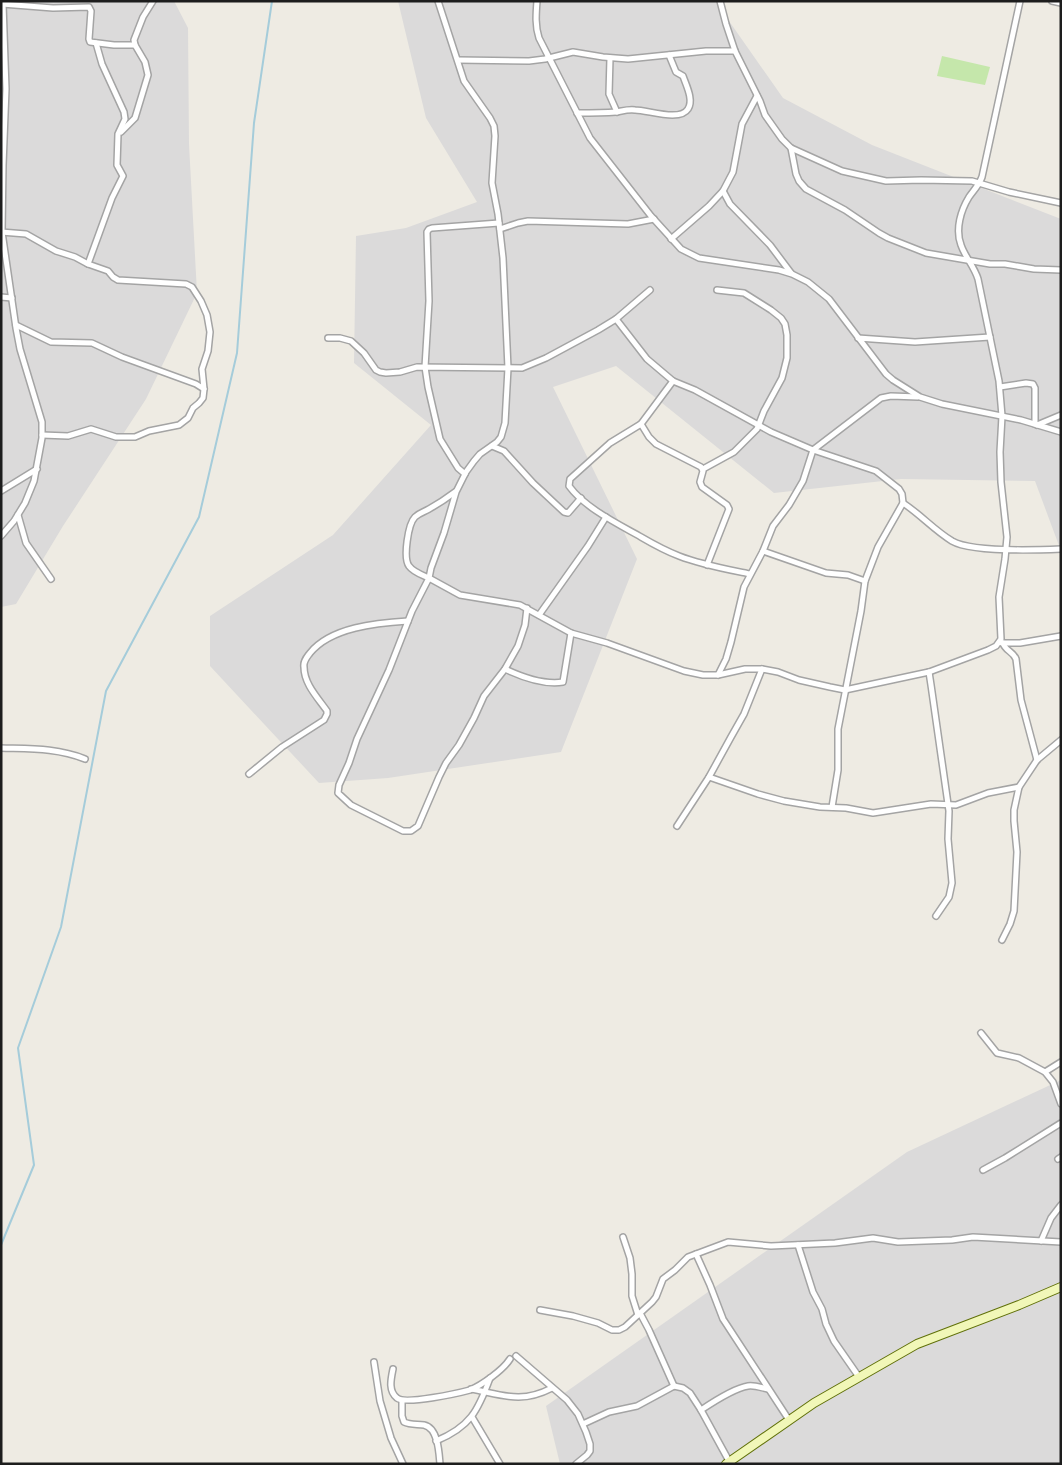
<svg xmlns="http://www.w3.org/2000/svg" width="1062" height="1465" viewBox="0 0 1062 1465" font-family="Figtree,sans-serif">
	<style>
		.residential { fill: #dbdada }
		.grass { fill: #c5e7ab }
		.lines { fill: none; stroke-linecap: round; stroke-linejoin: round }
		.stream { stroke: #a5ccda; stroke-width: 2 }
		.street-casing { stroke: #a4a4a4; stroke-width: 8 }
		.secondary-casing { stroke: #607009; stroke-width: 10 }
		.street { stroke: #fff; stroke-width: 5 }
		.secondary { stroke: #f1f7b8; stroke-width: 8 }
	</style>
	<rect width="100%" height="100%" fill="#eeebe3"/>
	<g class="residential">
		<path d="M1,1H174L188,28L189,144L197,293L146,399L63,526L16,604L1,607Z"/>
		<path d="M398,1H715L783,98L872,145L1061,219V551L1035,481L901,479L774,493L616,366L553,387L637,559L561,752L388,778L319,783L210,666V616L333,535L431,425L354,363L356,236L406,228L477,202L426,118Z"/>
		<path d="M1061,1080V1464H560L546,1406L907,1152Z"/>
	</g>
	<path class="grass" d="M942,56L990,67L985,85L937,76Z"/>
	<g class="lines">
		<path class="stream" d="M1,1245L34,1165L18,1048L61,927L106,691L199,517L237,353L254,123L272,1"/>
		<g class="street-casing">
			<g id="street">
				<path d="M438,1L464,81L490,118L494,126L495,136L492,183L498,214L503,258L508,368L505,423L501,437L497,442L480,454L474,461L466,472L456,492L444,533L431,568L429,578L460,595L520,605L571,633L607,643L684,671L703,675H718L745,669H762L778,672L799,680L830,687L845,690L929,672L988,650L996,646L1001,639L999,597L1005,559L1007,537L1001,482L1000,452L1002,416L999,381L978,279C974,266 965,257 961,245C955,229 961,210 969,197C974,190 979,185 982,177L1020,1"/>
				<path d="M537,1C536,14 535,26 539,38L590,138L651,216L681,249L699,258L779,270L792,274L808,282L829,299L886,374L893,380L920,397L942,404L1021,420L1061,432"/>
				<path d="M720,1L726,24L735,51L760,101L765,115L782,139L791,148L842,171L886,181L921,180L972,181L1009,192L1061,203"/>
				<path d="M1052,1L1061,3"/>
				<path d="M2,4L53,8L89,7L91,11L89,39L90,42L114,45H135"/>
				<path d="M610,58L609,94L617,112"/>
				<path d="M458,60L529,61L545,59L573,52L603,57L628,59L706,51H735"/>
				<path d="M577,113C590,113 603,113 616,112C622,111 629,109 635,110C648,110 680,122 688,109C694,100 686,85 683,76L676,72L669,55"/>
				<path d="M121,132L135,118L148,75L145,62L135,45L134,40L143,17L153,1"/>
				<path d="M791,148L796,174L799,181L806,189L845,210L879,233L888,238L926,253L990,264H1005L1034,269L1061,270"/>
				<path d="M723,191L730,204L770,245L791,273"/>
				<path d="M500,229L518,223L528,221L628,224L654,219"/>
				<path d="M1,232L26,234L56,251L75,257L88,264L108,271L113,277L118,280L186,284L192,287L201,301L207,315L210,332L208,351L202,369L204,389L203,398L199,403L193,408L188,418L179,425L149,431L135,437H116L91,429L68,436L42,435"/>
				<path d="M671,239L709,206L723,191L733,172L742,124L757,96"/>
				<path d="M88,264L112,198L123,176L117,165L118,134L125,119L124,112L102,64L96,43"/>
				<path d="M1,297L12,298"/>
				<path d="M616,319L647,359L673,381L695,390L771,432L813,450L876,471L899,489L902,494L903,503L878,547L865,581L861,611L838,729V770L832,807"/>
				<path d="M16,325L51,342L92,343L122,357L196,384L204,389"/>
				<path d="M328,338H340L351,341L364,353L376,370L380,372L386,373L400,372L417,367L522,368L546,358L598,330L616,319L650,290"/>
				<path d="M858,338L915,342L990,337"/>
				<path d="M673,381L641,424L610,443L570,479L569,486C585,508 618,524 641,537C653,544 666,551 679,556C702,565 726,569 750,574"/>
				<path d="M1000,387L1026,383L1033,384L1035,388V424"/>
				<path d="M641,424L649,437L656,444L701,467L703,471L700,482L702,487L727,505L729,509L707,565"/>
				<path d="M1037,425L1061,415"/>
				<path d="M492,446L504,451L533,483L564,512L568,513L581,498"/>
				<path d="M703,469L734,452L757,429L764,411L782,378L787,358V335L785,324L781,318L771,310L744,293L717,290"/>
				<path d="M465,474L458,468L440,439L428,387L425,367L429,301L427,232L429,229L432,228L499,223"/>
				<path d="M1,491L37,469"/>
				<path d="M455,492C447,498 438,504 429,509C424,512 419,513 415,517C408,524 403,558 409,566C413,572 422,575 429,578L412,611L389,670L357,739L349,763L339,785L338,793L351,805L403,831H411L418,826L439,777L446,763L459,745L474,718L484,696L505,669L518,646L525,625L527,608"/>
				<path d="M903,503C920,514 934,530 952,541C971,552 1037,550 1061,549"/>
				<path d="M18,515L26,543L51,579"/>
				<path d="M1,536L14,521L25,503L34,481L42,438V422L20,349L16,328L2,232L3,165L6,89L3,4"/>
				<path d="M763,551L826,573L848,575L865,581"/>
				<path d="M539,615L588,546L606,517"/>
				<path d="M1002,643H1020L1061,636"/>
				<path d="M1003,643C1005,651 1013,651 1016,659L1021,700L1037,760"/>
				<path d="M505,669C522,677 544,685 563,682L571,633"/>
				<path d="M929,672L931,685L949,811L948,839L952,883L949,897L936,916"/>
				<path d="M718,675L726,659L731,642L744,587L763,551L773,526L789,505L803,481L813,450L881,398L891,396L918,397"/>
				<path d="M1,748C31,749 57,748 85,759"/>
				<path d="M249,774L282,747L324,720L327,714V711C318,698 304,684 304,667C303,661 307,657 310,653C331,627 377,623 408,621"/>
				<path d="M709,777L758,794L784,801L820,807L846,808L873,813L931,804L956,805L988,793L1019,787L1037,760L1061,740"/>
				<path d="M677,826L709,777L731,737L744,714L762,669"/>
				<path d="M1002,940L1010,924L1014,911L1017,852L1014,821V810L1019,787"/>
				<path d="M981,1033L997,1053L1019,1058L1045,1072L1053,1082L1061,1104"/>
				<path d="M1045,1072L1061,1062"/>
				<path d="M1058,1159L1061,1157"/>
				<path d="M983,1170L1005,1158L1061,1123"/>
				<path d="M623,1237L630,1258L632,1274V1296L638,1315"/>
				<path d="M1041,1241L1051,1218L1061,1205"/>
				<path d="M798,1245L813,1292L822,1309L826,1324L834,1341L859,1377"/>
				<path d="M696,1254L710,1285L723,1319L789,1420"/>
				<path d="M540,1310L573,1316L598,1323L612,1330H619L625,1327L652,1302L656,1297L663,1279L675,1270L688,1257L728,1242L771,1246L835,1243L873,1238L898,1242L952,1240L973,1237L1061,1242"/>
				<path d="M640,1313L649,1330L674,1386"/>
				<path d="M516,1356L567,1400L578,1414L586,1432L590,1444V1451L587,1455L576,1464"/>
				<path d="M374,1362L380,1401L391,1438L403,1464"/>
				<path d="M393,1369C391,1379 388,1391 397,1398C405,1405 459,1393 470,1390C482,1385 503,1370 510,1359"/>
				<path d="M471,1389C503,1395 521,1404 552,1388"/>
				<path d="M402,1401V1416L404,1422C410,1425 417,1424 424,1425C438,1428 439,1452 440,1464"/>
				<path d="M701,1410C713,1402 735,1388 748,1386C755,1385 762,1388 768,1389"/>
				<path d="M472,1417L500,1464"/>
				<path d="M583,1424L609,1412L637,1406L674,1386L683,1388L690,1393L701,1410L729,1461"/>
				<path d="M436,1441C470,1427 478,1411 490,1378"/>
			</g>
		</g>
		<g class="secondary-casing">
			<path id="secondary" d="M726,1464L814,1403L917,1344L1019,1305L1061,1287"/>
		</g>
		<use href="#street" class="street"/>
		<use href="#secondary" class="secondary"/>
	</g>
	<rect width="1062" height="1465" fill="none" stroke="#1d1d1d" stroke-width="5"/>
</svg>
